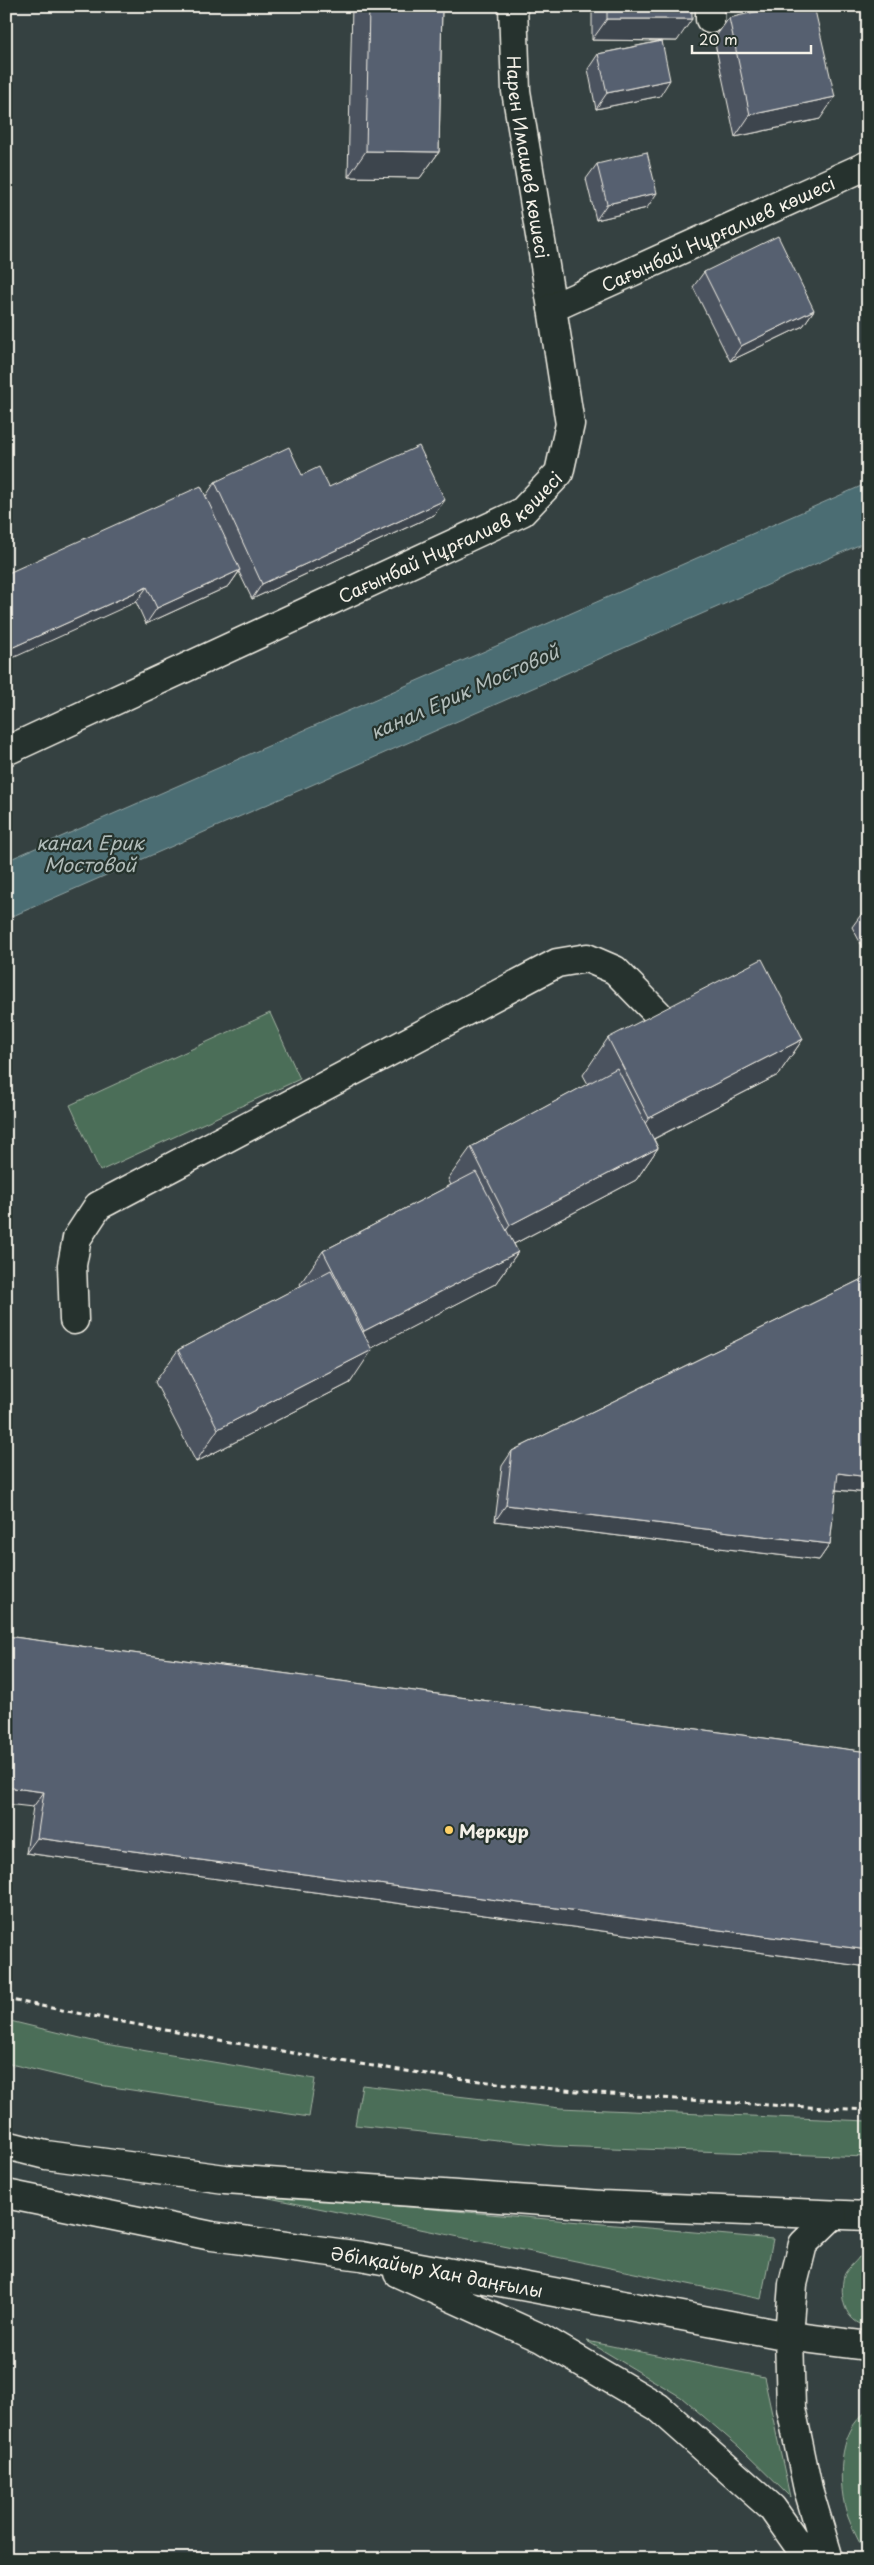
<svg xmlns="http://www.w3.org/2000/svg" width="874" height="2565" viewBox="0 0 874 2565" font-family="'Playpen Sans',sans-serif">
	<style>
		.green { fill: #4c6e59; stroke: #a0b0a0 }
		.water { fill: #4c6d73; stroke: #8fa2a2 }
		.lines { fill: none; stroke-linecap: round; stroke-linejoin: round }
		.minor-casing { stroke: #f4f1e8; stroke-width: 31 }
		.major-casing { stroke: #f4f1e8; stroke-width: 31 }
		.path { stroke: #f4f1e8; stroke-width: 3; stroke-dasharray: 5 4; stroke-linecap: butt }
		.minor { stroke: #26332d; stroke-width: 28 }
		.major { stroke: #26332d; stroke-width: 28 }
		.wall { fill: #4b535f; stroke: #f4f1e8 }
		.shaded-wall { fill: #3d444e; stroke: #f4f1e8 }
		.building { fill: #57616f; stroke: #f4f1e8 }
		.poi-dot { fill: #ffd166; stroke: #26332d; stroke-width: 2 }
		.labels { text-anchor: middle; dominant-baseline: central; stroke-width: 4.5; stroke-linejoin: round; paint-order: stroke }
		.street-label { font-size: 18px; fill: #f4f1e8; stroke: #26332d }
		.poi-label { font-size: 18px; font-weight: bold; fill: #f4f1e8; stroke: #26332d; text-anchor: start }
		.water-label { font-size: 19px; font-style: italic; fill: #b1bcb9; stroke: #26332d }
	</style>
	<rect width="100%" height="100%" fill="#354141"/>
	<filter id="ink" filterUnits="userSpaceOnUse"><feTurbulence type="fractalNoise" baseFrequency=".02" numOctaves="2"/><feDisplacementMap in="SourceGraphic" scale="10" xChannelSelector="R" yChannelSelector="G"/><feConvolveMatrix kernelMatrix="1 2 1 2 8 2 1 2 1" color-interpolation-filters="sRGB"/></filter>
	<g filter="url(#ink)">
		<g class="green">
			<path d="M270,1013L300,1079L100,1171L70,1105Z"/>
			<path d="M6,2020L105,2044L315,2079L309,2117L99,2085L6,2063Z"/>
			<path d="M362,2085L560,2108L868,2121V2157L554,2146L355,2125Z"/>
			<path d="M240,2192L773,2239L761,2299Z"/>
			<path d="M859,2257L868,2258V2326C844,2323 839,2295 844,2276C846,2269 855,2263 859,2257Z"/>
			<path d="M587,2341L764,2377L790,2497L739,2447L681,2397Z"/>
			<path d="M868,2411V2559C861,2545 853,2531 848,2517C837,2487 837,2429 868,2411Z"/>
		</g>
		<path class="water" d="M868,483V541L6,919V861Z"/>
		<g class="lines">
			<g class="minor-casing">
				<g id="minor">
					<path id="s1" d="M513,6L516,91L552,308"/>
					<path d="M710,6V19"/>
					<path id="s2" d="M6,751L522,512L559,473L570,424L552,308L868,165"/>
					<path d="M74,1320L72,1265L77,1238L98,1206L557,963L587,958L615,970L658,1014"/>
				</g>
			</g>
			<g class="major-casing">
				<g id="major">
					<path d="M6,2145L46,2155L225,2179L601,2205L868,2216"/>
					<path id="s3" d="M6,2194L212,2236L361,2256L789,2336L868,2346"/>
					<path d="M398,2273L541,2338L658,2407L772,2508L808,2559"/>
					<path d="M829,2559L808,2489L791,2408L789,2336L793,2284L803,2244L833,2215"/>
				</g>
			</g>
			<path class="path" d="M6,1999C163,2030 321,2061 480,2081C609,2096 738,2104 868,2110"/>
			<use href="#minor" class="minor"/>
			<use href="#major" class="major"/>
		</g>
		<g class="wall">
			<path d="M352,6H442L439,152L420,178L348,177Z"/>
			<path d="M592,6H692L677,41H662L660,96L596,109L588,69L598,54L661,41L592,40Z"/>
			<path d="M729,18L820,119L735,137L714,39Z"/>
			<path d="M597,164L647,208L596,220L586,179Z"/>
			<path d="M704,272L814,310L803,326L730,361L693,287Z"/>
			<path d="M302,475L329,487L434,515L252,599L239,572L229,586L146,624L136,602L6,574L206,496L215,482Z"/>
			<path d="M868,905V957L852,927Z"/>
			<path d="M608,1038L803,1039L778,1075L654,1139L658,1148L636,1180L514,1244L518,1252L495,1284L371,1348L350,1383L196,1462L155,1382L178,1350L301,1286L300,1284L323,1251L451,1185L448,1179L471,1147L588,1084L583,1075Z"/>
			<path d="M868,1276V1493L836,1490L830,1544L819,1560L495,1521L502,1466L512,1451Z"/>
			<path d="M6,1636L868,1752V1967L26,1853L33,1807Z"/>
		</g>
		<g class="shaded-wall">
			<path d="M607,19H692L677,41L592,40Z"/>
			<path d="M670,80L660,96L596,109L607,93Z"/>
			<path d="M835,97L820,119L735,137L750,115Z"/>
			<path d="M366,151L439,152L420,178L348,177Z"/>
			<path d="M657,193L647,208L596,220L607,204Z"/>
			<path d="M814,310L803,326L730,361L741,346Z"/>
			<path d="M445,500L434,515L252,599L262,584Z"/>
			<path d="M240,570L229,586L146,624L157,608Z"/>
			<path d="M147,587L136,602L6,661L9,649Z"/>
			<path d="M803,1039L778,1075L624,1154L649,1118Z"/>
			<path d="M658,1148L636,1180L487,1258L510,1225Z"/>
			<path d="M518,1252L495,1284L341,1364L364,1331Z"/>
			<path d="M372,1350L350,1383L196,1462L218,1429Z"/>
			<path d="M838,1473L868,1477V1493L827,1489Z"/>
			<path d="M506,1505L830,1544L819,1560L495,1521Z"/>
			<path d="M6,1787L44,1792L33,1807L6,1804Z"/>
			<path d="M37,1838L868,1950V1967L26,1853Z"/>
		</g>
		<g class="building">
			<path d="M369,6H442L439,152L366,151Z"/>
			<rect x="607" y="6" width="85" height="13"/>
			<path d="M780,6H814L835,97L750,115L729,18Z"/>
			<path d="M662,41L670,80L607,93L598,54Z"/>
			<path d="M647,152L657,193L607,204L597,164Z"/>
			<path d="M778,236L814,310L741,346L704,272Z"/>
			<path d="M419,446L445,500L262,584L215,482L289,447L302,475L319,467L329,487Z"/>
			<path d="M201,486L240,570L157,608L147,587L9,649L6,678V574Z"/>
			<path d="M762,959L803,1039L649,1118L608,1038Z"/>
			<path d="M617,1068L658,1148L510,1225L471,1147Z"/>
			<path d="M476,1172L518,1252L364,1331L323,1251Z"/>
			<path d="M331,1270L372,1350L218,1429L178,1350Z"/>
			<path d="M868,1276V1477L838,1473L830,1544L506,1505L512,1451Z"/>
			<path d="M6,1636L868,1752V1950L37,1838L44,1792L6,1787Z"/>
		</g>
	</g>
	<circle class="poi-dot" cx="449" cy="1830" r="5"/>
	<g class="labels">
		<g class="street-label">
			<text stroke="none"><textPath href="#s1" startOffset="152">Нарен Имашев көшесi</textPath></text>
			<text stroke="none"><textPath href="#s2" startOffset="972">Сағынбай Нұрғалиев көшесі</textPath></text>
			<text stroke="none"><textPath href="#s2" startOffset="494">Сағынбай Нұрғалиев көшесі</textPath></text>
			<text stroke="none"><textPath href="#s3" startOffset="438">Әбілқайыр Хан даңғылы</textPath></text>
		</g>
		<g class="poi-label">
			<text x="459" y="1830">Меркур</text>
		</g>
		<g class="water-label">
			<text transform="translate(464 691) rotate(-24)">канал Ерик Мостовой</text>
			<text x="90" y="842">канал Ерик<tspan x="90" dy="22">Мостовой</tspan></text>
		</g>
	</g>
	<rect width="874" height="2565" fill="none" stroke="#26332d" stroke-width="25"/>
	<rect x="12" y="12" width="849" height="2540" fill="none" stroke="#f4f1e8" stroke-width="2" filter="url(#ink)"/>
	<path d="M692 45v8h119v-8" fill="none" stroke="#f4f1e8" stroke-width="2.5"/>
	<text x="699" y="45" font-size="15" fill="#f4f1e8" stroke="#26332d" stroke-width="4" paint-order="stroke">20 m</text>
</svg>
